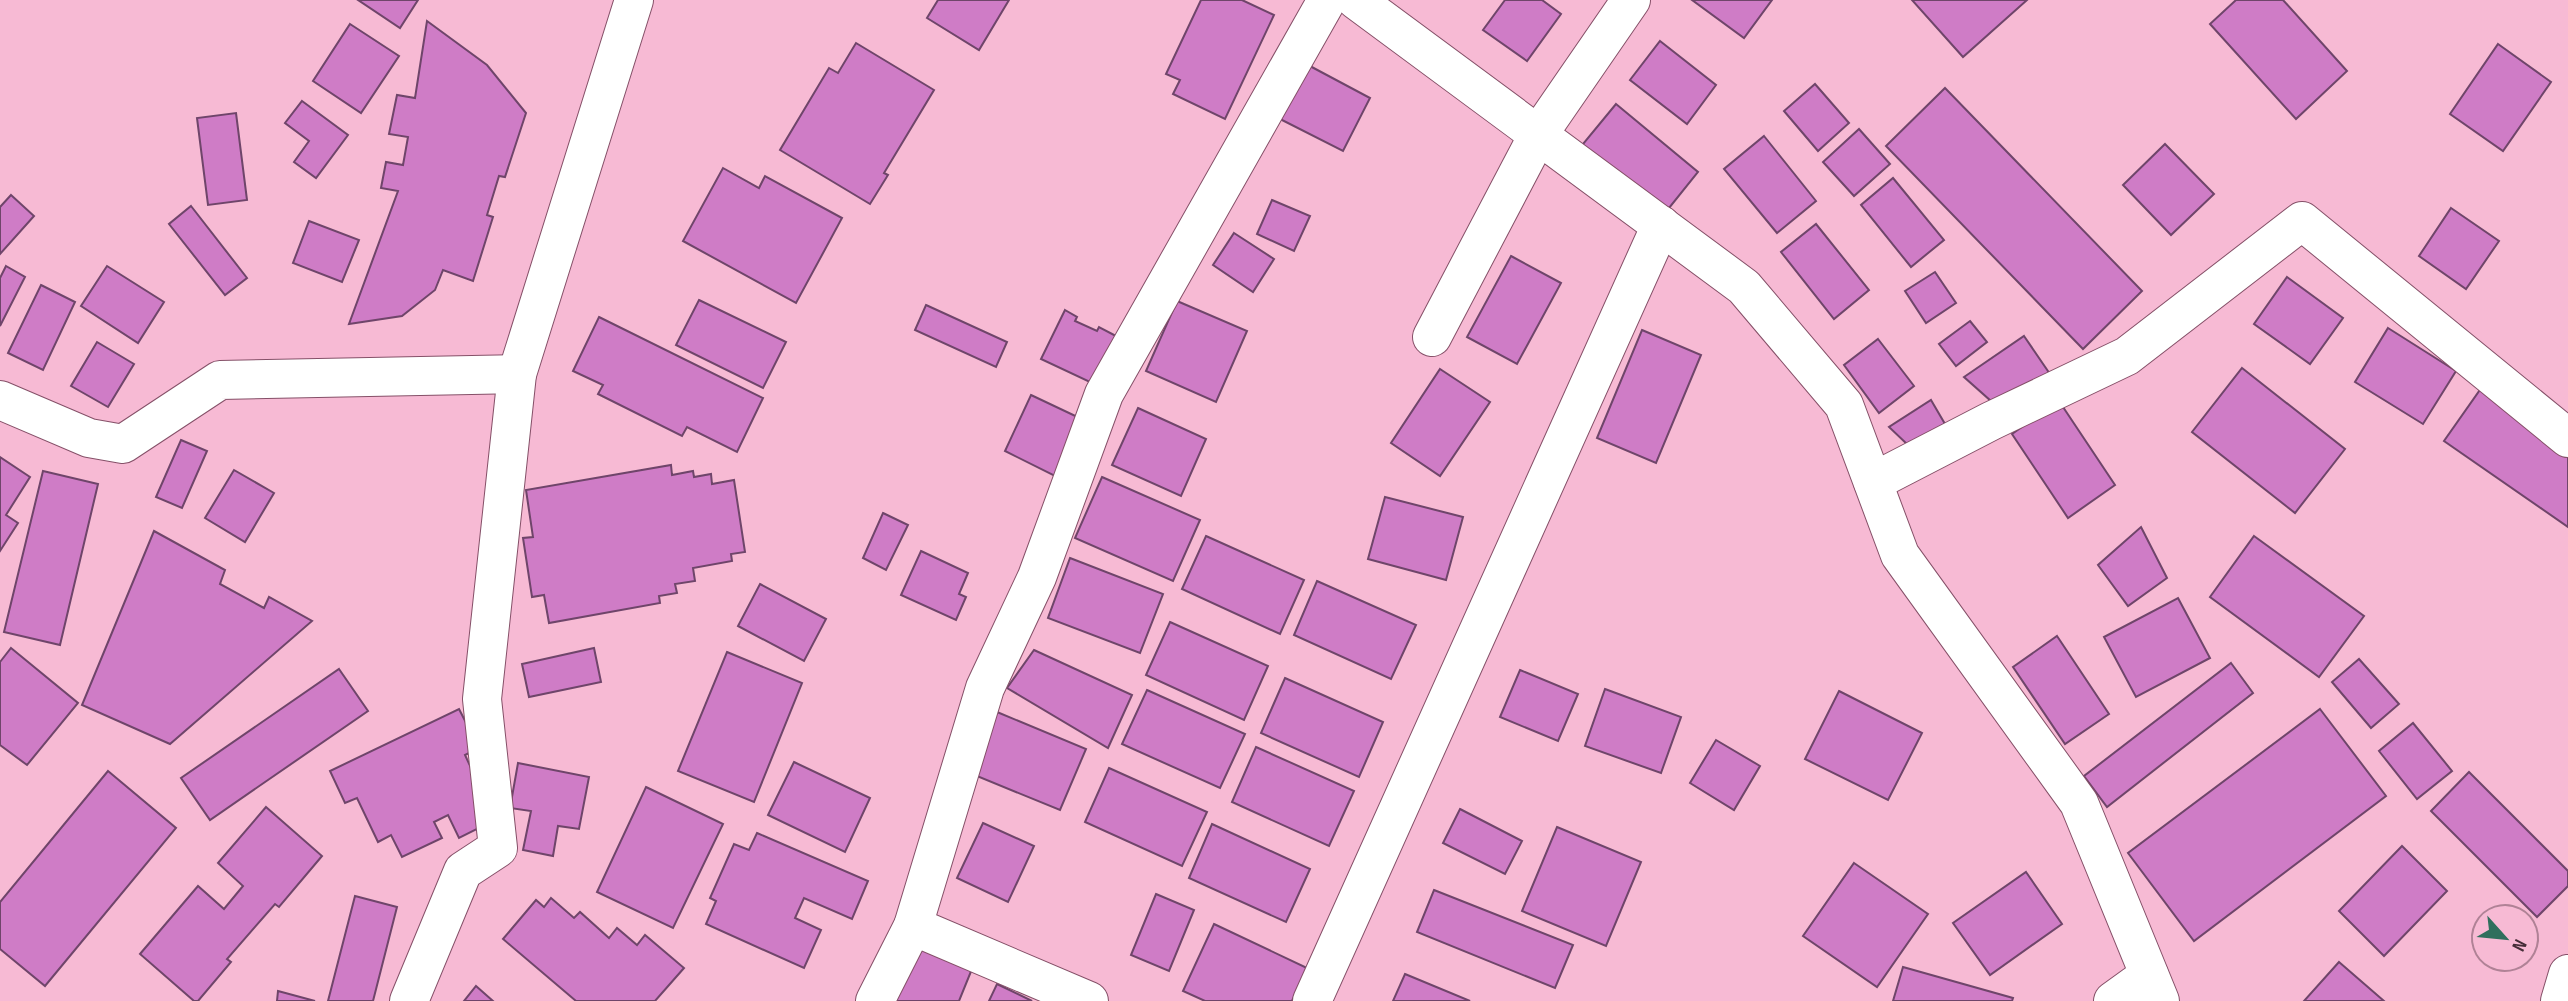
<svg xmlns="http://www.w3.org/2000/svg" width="2568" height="1001" viewBox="0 0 2568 1001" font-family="'Sofia Sans Condensed',sans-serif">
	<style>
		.building { fill: #cf7cc6; stroke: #6f456a; stroke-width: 2 }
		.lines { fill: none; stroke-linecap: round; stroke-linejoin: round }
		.street-casing { stroke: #855068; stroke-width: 40 }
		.primary-casing { stroke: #855068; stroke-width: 40 }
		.street { stroke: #fff; stroke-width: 38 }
		.primary { stroke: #fff; stroke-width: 38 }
	</style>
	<rect width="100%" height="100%" fill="#f7bad4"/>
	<g class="building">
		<path d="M358,0H418L400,28Z"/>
		<path d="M938,0H1009L979,50L927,18Z"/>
		<path d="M1201,0H1242L1274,15L1225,119L1173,94L1180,80L1166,74Z"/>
		<path d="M1505,0H1542L1561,14L1527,61L1483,30Z"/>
		<path d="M1692,0H1772L1744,38Z"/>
		<path d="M1912,0H2027L1963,57Z"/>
		<path d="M2236,0H2283L2347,71L2296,119L2210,24Z"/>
		<path d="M427,21L487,65L526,113L505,177L499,176L487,215L493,217L473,281L443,270L435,290L402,316L349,324L398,191L381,188L386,162L403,165L408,137L389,134L397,95L415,98Z"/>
		<path d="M350,24L399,56L361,113L313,81Z"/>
		<path d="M1660,41L1716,85L1687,124L1630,80Z"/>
		<path d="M856,43L934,90L884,173L888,175L870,204L780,150L829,68L838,73Z"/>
		<path d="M2498,44L2551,82L2503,151L2450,114Z"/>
		<path d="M1308,65L1370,98L1343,151L1280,119Z"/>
		<path d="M1815,84L1849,123L1818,151L1784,111Z"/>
		<path d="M1945,88L2142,291L2083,349L1886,146Z"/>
		<path d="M302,101L348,135L316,178L294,162L309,141L285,123Z"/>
		<path d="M1616,104L1698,172L1661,218L1578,150Z"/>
		<path d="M236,113L247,200L208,205L197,118Z"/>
		<path d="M1859,129L1890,164L1854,196L1823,162Z"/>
		<path d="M1764,136L1816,201L1777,233L1724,169Z"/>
		<path d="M2165,144L2214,194L2171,235L2123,185Z"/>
		<path d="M723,168L759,188L765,176L842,218L796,303L683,241Z"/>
		<path d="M1893,178L1944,240L1911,267L1861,205Z"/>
		<path d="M11,195L34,216L0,254V207Z"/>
		<path d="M1272,200L1310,216L1294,251L1257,234Z"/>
		<path d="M191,206L247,278L225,295L169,224Z"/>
		<path d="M2451,208L2499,241L2466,289L2419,256Z"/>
		<path d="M309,221L359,240L342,282L293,263Z"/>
		<path d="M1816,224L1869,290L1834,319L1781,252Z"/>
		<path d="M1234,233L1274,259L1253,292L1213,265Z"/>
		<path d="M1511,256L1561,283L1517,364L1467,337Z"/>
		<path d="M6,266L25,277L0,326V278Z"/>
		<path d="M107,266L164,302L138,343L81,306Z"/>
		<path d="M1935,272L1956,303L1926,323L1905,291Z"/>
		<path d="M2287,277L2343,318L2310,364L2254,324Z"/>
		<path d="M41,285L75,302L43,370L8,353Z"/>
		<path d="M699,300L786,342L763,388L676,345Z"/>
		<path d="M1177,301L1247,331L1216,402L1146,371Z"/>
		<path d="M926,305L1007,342L996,367L915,330Z"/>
		<path d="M1065,310L1077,317L1075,321L1097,331L1099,327L1116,336L1092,383L1041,359Z"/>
		<path d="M599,317L763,398L737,452L687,427L682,436L598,394L603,385L573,371Z"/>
		<path d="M1970,321L1987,342L1956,366L1939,344Z"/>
		<path d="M2388,328L2456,371L2423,424L2355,382Z"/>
		<path d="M1642,330L1701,355L1656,463L1597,438Z"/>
		<path d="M2024,336L2052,377L1991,401L1964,377Z"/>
		<path d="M1878,339L1914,386L1879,413L1844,365Z"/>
		<path d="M97,342L134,364L108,407L71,386Z"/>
		<path d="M2242,368L2345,449L2295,513L2192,432Z"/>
		<path d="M1440,369L1490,402L1440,476L1391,443Z"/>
		<path d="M2482,387L2568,446V527L2444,441Z"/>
		<path d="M1031,395L1086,421L1059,478L1005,451Z"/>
		<path d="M1931,400L1945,424L1909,446L1889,427Z"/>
		<path d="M2059,401L2115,485L2068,518L2012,434Z"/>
		<path d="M1138,408L1206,439L1181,496L1112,465Z"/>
		<path d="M181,440L207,451L182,508L156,497Z"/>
		<path d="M0,457L30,477L6,515L18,523L0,551Z"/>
		<path d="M671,465L672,475L693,471L694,477L711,474L712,484L734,480L745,552L731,554L732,561L693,568L695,581L675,584L677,593L659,596L660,603L549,623L544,595L532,597L523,538L533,537L526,490Z"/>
		<path d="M234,470L274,493L245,542L205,518Z"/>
		<path d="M43,471L98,484L60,645L4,632Z"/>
		<path d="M1102,477L1200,520L1173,581L1075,538Z"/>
		<path d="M1385,497L1463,517L1446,580L1368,559Z"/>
		<path d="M883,513L908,525L886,570L863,558Z"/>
		<path d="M2141,527L2167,578L2128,606L2098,565Z"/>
		<path d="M154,531L225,570L220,584L264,608L269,597L312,621L170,744L82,705Z"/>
		<path d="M1206,536L1304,580L1280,634L1182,589Z"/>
		<path d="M2254,536L2364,616L2319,677L2210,597Z"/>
		<path d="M921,551L968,573L959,594L966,597L956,620L901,595Z"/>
		<path d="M1070,558L1163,594L1140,653L1048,618Z"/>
		<path d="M1317,581L1416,625L1391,679L1294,635Z"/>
		<path d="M760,584L826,619L804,661L738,626Z"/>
		<path d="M2178,598L2210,658L2136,697L2104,637Z"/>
		<path d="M1170,622L1268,666L1244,720L1146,675Z"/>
		<path d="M2057,636L2109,714L2065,744L2013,667Z"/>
		<path d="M11,648L78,703L27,765L0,745V662Z"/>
		<path d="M594,648L601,682L529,697L522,664Z"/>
		<path d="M1034,650L1132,695L1108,748L1007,688Z"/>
		<path d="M727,652L802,683L754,802L678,771Z"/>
		<path d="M2359,659L2399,704L2371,728L2332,682Z"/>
		<path d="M2231,663L2253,693L2107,807L2084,776Z"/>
		<path d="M339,669L368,711L210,820L181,778Z"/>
		<path d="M1520,670L1578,694L1558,741L1500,717Z"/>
		<path d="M1285,678L1383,722L1359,777L1261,733Z"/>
		<path d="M1605,689L1681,717L1661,773L1585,746Z"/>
		<path d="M1147,690L1245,734L1220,788L1122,744Z"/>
		<path d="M1839,691L1922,733L1888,800L1805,759Z"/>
		<path d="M459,709L479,748L465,755L485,798V825L459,838L448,815L434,822L442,838L402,857L391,835L378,842L357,798L345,803L330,771Z"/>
		<path d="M2320,709L2386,796L2194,941L2128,853Z"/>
		<path d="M997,712L1086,749L1060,810L972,774Z"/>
		<path d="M2413,723L2452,771L2417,799L2379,751Z"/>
		<path d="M1716,740L1760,766L1734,810L1690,783Z"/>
		<path d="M1256,747L1354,791L1329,846L1232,802Z"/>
		<path d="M794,762L870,798L845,852L768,815Z"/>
		<path d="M518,763L589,777L579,829L558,826L553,856L523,850L531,811L510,808Z"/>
		<path d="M1109,768L1207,812L1182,866L1085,822Z"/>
		<path d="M108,771L176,828L45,986L0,949V902Z"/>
		<path d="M2469,772L2568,871V886L2537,917L2431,811Z"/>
		<path d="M646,787L723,824L673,928L597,892Z"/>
		<path d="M266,807L322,856L279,907L275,904L227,959L231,962L198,1001H194L140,954L198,886L224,909L243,886L218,863Z"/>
		<path d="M1460,809L1522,841L1505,874L1443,843Z"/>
		<path d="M983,823L1034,846L1008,902L957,878Z"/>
		<path d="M1212,824L1310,869L1286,922L1189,878Z"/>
		<path d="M1557,827L1641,862L1606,946L1522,911Z"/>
		<path d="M757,833L868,881L852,919L804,898L795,918L821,930L804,968L706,924L716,901L710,898L734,844L749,850Z"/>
		<path d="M2402,846L2447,891L2384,956L2339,911Z"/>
		<path d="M1854,863L1928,914L1877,987L1803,936Z"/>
		<path d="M2026,872L2062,924L1990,975L1953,923Z"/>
		<path d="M1434,890L1573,945L1555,988L1417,932Z"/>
		<path d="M1156,894L1194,910L1169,971L1131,955Z"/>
		<path d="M355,896L397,907L373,1001H328Z"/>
		<path d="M551,898L574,918L580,912L609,938L617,928L637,945L645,935L684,968L655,1001H576L503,939L536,900L544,907Z"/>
		<path d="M1214,924L1307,968L1292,1001H1205L1183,991Z"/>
		<path d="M920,941L974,964L959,1001H895Z"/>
		<path d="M2339,962L2384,1001H2304Z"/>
		<path d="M1903,967L2013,998L2012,1001H1893Z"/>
		<path d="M1405,974L1470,1001H1393Z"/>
		<path d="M997,984L1032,1001H989Z"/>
		<path d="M476,986L493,1001H464Z"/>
		<path d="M278,991L315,1001H277Z"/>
	</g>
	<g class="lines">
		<g class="street-casing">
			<g id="street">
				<path d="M1356,0L1744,287L1844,405L1900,555L2079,803L2160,1001"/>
				<path d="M1432,337L1538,135L1631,0"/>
				<path d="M0,400L89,438L123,444L220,380L517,374"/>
				<path d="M1873,482L1991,421L2127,356L2302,221L2568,438"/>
				<path d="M913,926L1089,1001"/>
				<path d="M409,1001L463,871L498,848L482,699L517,374L634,0"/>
				<path d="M875,1001L913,926L985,688L1037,577L1104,394L1327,0"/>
				<path d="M1312,1001L1661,225"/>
				<path d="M2113,1001L2149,975"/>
			</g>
		</g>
		<g class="primary-casing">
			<path id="primary" d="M2560,1001L2568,974"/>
		</g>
		<use href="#street" class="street"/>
		<use href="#primary" class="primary"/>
	</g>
	<g transform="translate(2505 938) rotate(117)"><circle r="33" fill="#f7bad4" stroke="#b08296" stroke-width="2"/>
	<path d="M0-5L12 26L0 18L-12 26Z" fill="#306f5d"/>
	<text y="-10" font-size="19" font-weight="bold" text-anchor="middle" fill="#452d38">N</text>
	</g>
</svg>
